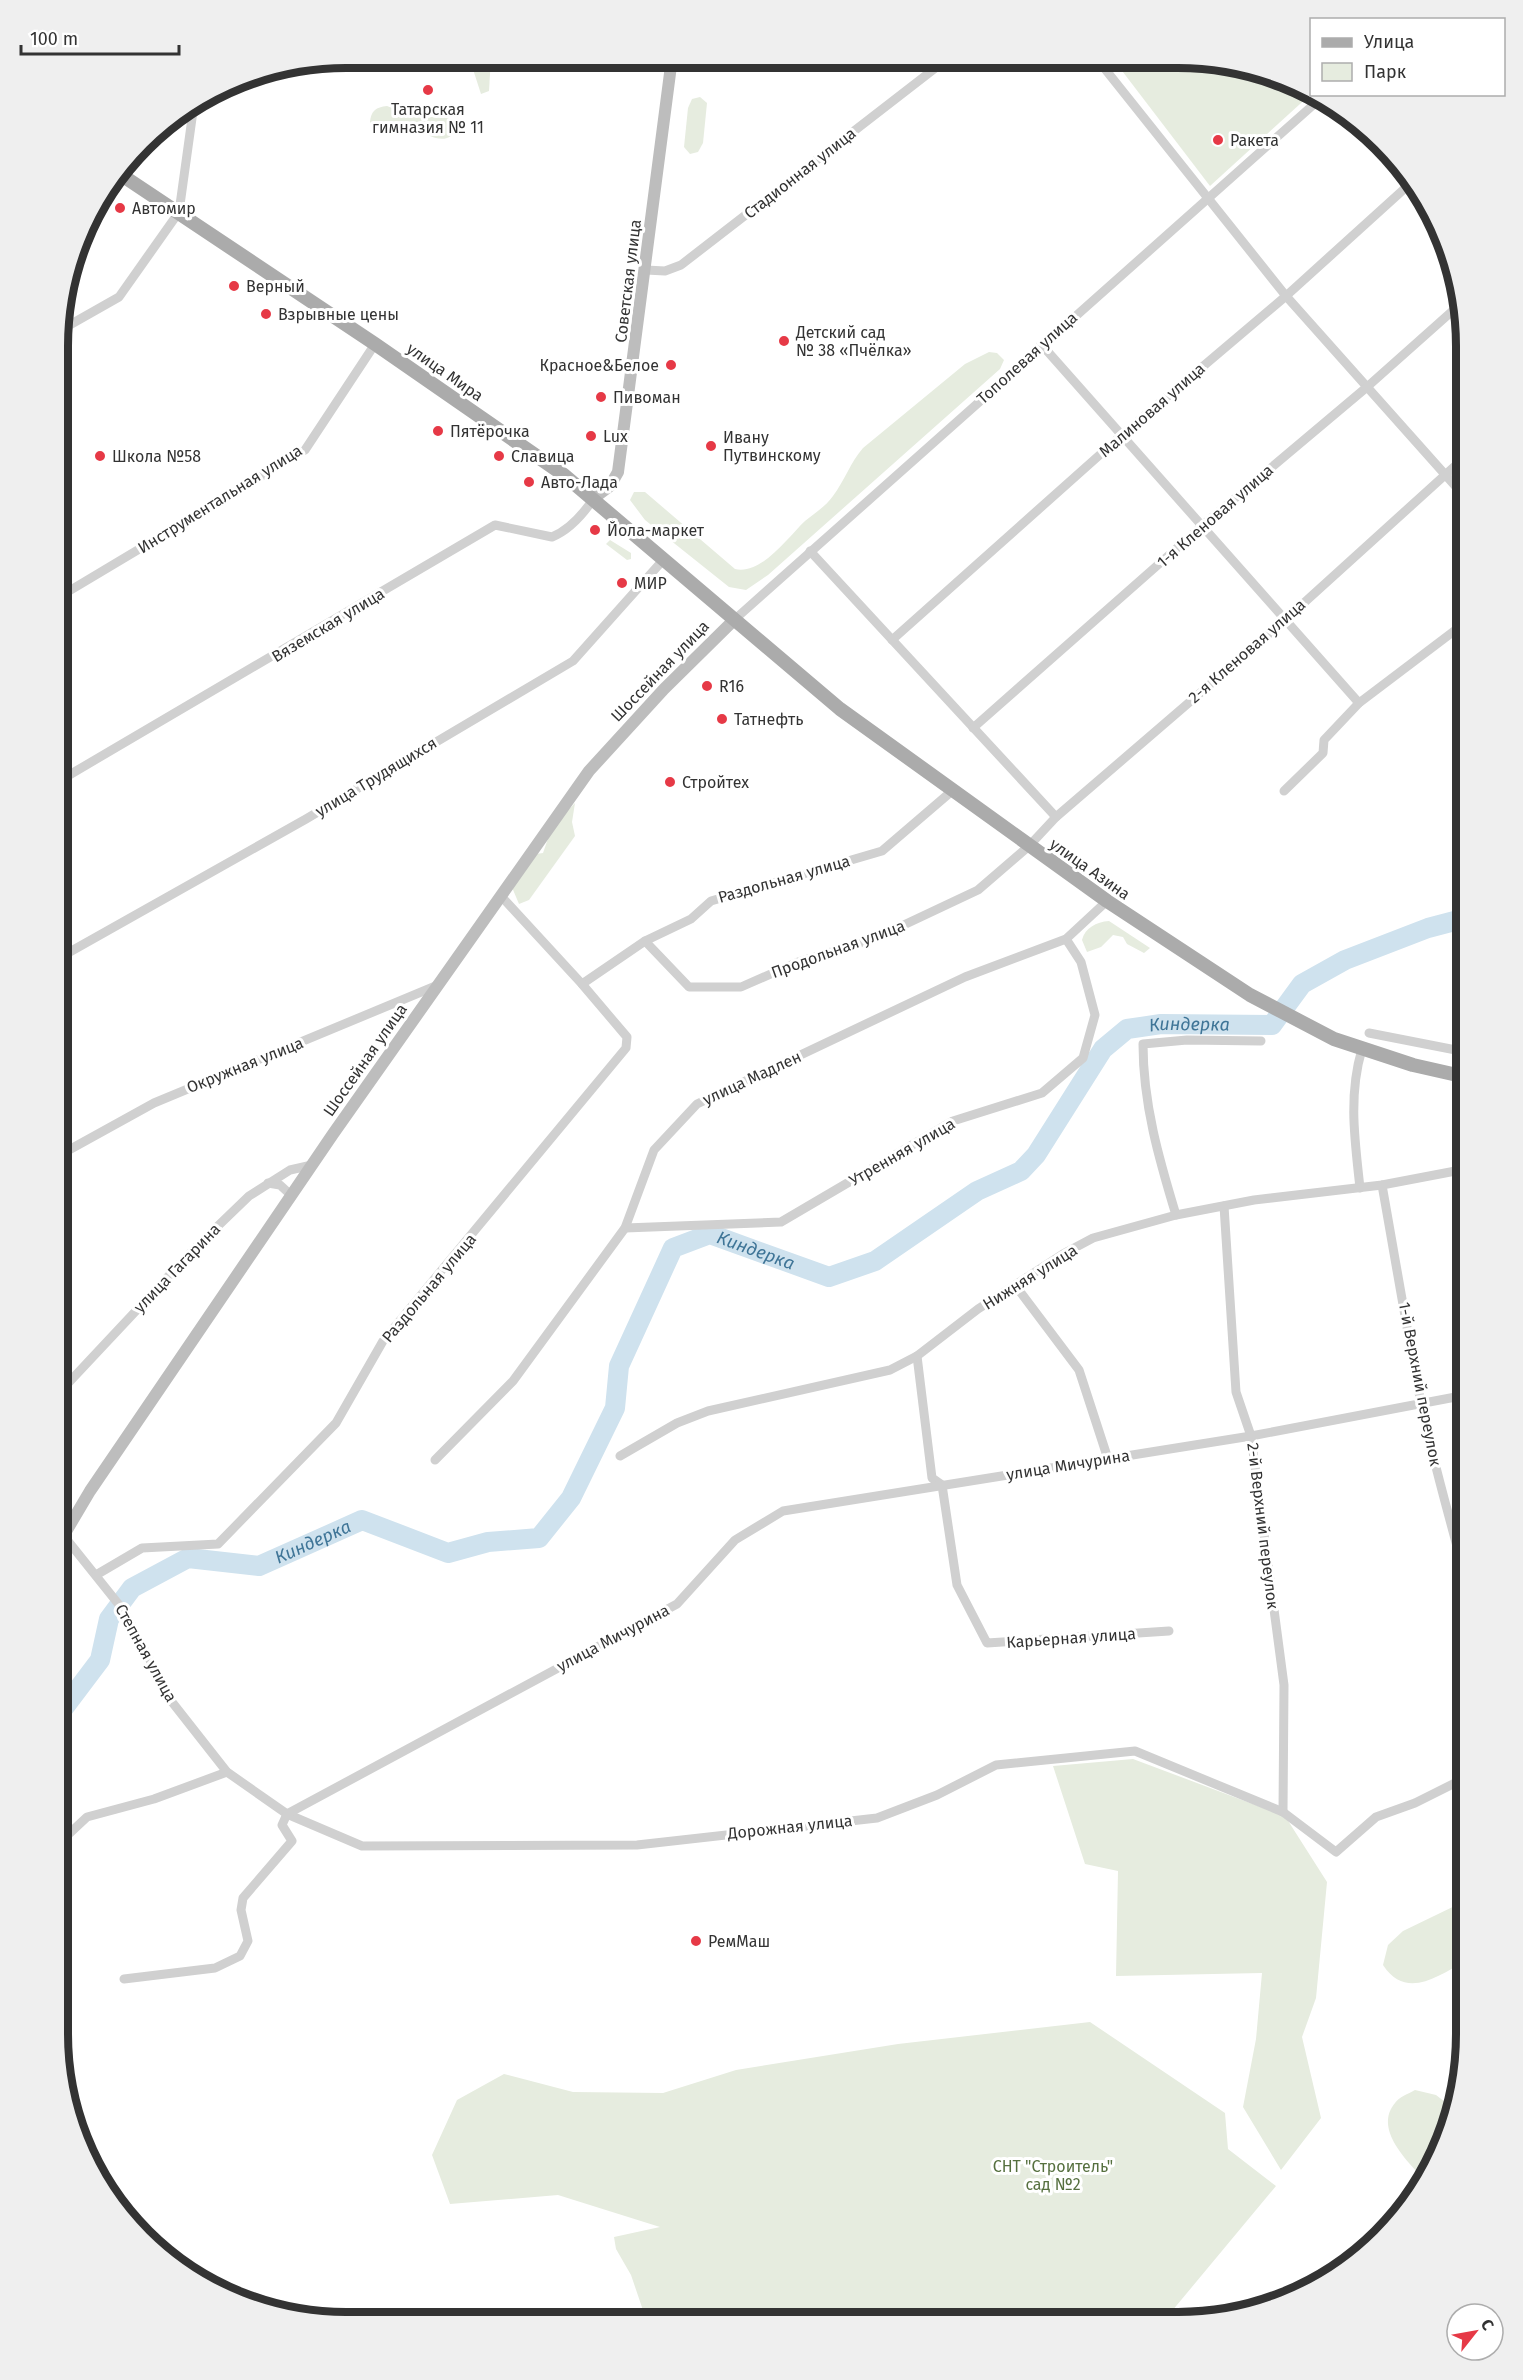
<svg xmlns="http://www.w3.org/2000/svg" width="1523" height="2380" viewBox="0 0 1523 2380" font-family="'Fira Sans',sans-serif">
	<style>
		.green { fill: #e6ecdf }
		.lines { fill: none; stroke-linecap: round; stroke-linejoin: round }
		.river { stroke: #cfe2ee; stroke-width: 20 }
		.street { stroke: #d0d0d0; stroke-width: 9 }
		.secondary { stroke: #bdbdbd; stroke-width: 12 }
		.primary { stroke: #ababab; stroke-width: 14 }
		.poi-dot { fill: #e63946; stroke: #fff; stroke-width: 2 }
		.labels { text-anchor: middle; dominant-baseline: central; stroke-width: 6; stroke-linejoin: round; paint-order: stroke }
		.poi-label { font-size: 16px; fill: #333; stroke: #fff; text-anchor: start }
		.street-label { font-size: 16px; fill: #333; stroke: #fff }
		.park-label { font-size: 16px; fill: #56703f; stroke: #fff }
		.water-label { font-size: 18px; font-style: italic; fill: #3f7597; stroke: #fff }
		.rim { fill: none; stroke: #333; stroke-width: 8 }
	</style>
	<rect width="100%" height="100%" fill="#fff"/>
	<g class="green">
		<path d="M469,57H491L489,91L481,94Z"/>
		<path d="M1113,59L1216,60L1288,79L1311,94L1210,186Z"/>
		<path d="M700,97L707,103L703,143L698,152L690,154L684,147L688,108L692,99Z"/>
		<path d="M387,106L414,116L449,118L457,128C446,150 428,132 410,130C393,128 382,138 370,122C371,111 376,107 387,106Z"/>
		<path d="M989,352L997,353L1004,360L1000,369L768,575L746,590L729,587L645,520L630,500L634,492H645L735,569C762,575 788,537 805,521C815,513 826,506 833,496C845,480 850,463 863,448L965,364Z"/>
		<path d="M610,540L631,553V559L627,560L606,544Z"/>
		<path d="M575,803L572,822L575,836L529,900L519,904L511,885L536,854L543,853L552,827Z"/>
		<path d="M1109,921L1150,948L1144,953L1127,944L1123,937L1113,935L1101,947L1087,952L1082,940C1085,928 1096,922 1109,921Z"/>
		<path d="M1133,1759L1285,1816L1327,1882L1316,1998L1302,2037L1321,2118L1281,2170L1243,2107L1256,2039L1262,1973L1116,1976L1118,1871L1085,1864L1053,1766Z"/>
		<path d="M1465,1901V1961C1437,1977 1406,2000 1383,1965L1388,1945L1403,1931Z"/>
		<path d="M1090,2022L1225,2113L1228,2149L1276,2186L1162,2323L647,2322L631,2275L616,2249L614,2237L660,2227L558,2195L450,2204L432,2155L457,2100L504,2074L573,2092L663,2093L736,2070L898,2044Z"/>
		<path d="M1415,2090L1436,2095L1454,2109L1451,2128L1425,2180C1408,2162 1373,2129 1395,2103C1399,2097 1408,2094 1415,2090Z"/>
	</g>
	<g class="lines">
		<path class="river" id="s1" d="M57,1717L100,1660L109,1619L132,1588L188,1558L259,1566L362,1520L448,1553L488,1542L539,1538L571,1498L615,1408L619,1366L673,1248L710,1234L829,1277L875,1261L977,1191L1021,1171L1036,1155L1103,1049L1127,1029L1161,1024L1272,1025L1302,984L1345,960L1428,928L1466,918"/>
		<g class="street">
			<path d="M1097,59L1286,296L1466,498"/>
			<path d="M646,270L665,271L681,265L947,59"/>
			<path d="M59,331L119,297L179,212L194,104"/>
			<path d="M1041,344L1359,703"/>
			<path d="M810,551L1056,817"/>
			<path d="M59,597L305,450L375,344"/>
			<path d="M734,620L1321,98"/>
			<path d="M892,640L1122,435L1286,296L1413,181"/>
			<path d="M973,728L1202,526L1367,387L1458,306"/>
			<path d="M59,781L495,525L552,537C569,530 584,513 594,498"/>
			<path d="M1284,791L1323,753L1324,740L1359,703L1466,622"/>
			<path d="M645,941L689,987H741L798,962L874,939L978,890L1029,846L1056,817L1285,620L1466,456"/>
			<path d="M59,958L306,819L573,661L664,559"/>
			<path d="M582,984L645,941L691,919L711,901L882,851L952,791"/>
			<path d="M1369,1033L1466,1052"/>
			<path d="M58,1156L154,1103L438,985"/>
			<path d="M268,1183L280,1185L292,1196"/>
			<path d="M1382,1185C1395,1258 1407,1330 1421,1403C1433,1463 1451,1521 1466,1581"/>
			<path d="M1360,1188C1355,1141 1348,1096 1362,1049"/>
			<path d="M1224,1206L1236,1392L1251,1436L1284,1685L1283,1812"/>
			<path d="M1176,1215C1159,1159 1143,1104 1143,1044L1187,1040L1261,1041"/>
			<path d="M625,1228L781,1222L953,1121L1042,1093L1083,1058L1095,1015L1081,962L1066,939"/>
			<path d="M1015,1285L1079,1370L1108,1459"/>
			<path d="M917,1356L932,1478L942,1485L957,1585L987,1643L1169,1631"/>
			<path d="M58,1394L193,1250L249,1196L290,1170L312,1165"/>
			<path d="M620,1456L677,1423L708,1411L890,1370L917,1356L978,1309L1063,1254L1093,1238L1176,1215L1254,1200L1382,1185L1466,1169"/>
			<path d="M435,1460L513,1381L625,1228L654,1150L697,1104L965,977L1066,939L1107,901"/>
			<path d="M64,1536L124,1611L172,1702L227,1772L287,1814L362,1846L637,1845L877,1818L937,1795L996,1765L1135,1751L1283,1812L1336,1852L1376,1817L1415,1803L1465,1778"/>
			<path d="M96,1575L142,1548L218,1544L336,1423L383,1341L626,1048L627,1037L582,984L501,896"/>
			<path d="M57,1845L87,1817L154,1799L227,1772"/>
			<path d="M124,1979L215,1968L240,1956L248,1941L241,1910L243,1898L292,1841L282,1825L287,1814L677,1604L735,1540L783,1511L1251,1436L1466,1395"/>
		</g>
		<g class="secondary">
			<path d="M594,498L610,486L618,472L672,58"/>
			<path d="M58,1545L90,1491L333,1134L589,771L664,689L734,620"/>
		</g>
		<path class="primary" d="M120,174L375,344L564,475L840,709L1107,901L1250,995L1334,1039L1413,1065L1466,1077"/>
	</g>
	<g class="poi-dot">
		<circle cx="428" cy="90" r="6"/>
		<circle cx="1218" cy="140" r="6"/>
		<circle cx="120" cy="208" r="6"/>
		<circle cx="234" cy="286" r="6"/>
		<circle cx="266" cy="314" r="6"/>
		<circle cx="784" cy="341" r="6"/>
		<circle cx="671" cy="365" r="6"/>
		<circle cx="601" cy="397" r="6"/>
		<circle cx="438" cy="431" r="6"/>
		<circle cx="591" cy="436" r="6"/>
		<circle cx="711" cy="446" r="6"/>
		<circle cx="100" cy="456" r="6"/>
		<circle cx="499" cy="456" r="6"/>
		<circle cx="529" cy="482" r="6"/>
		<circle cx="595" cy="530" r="6"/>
		<circle cx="622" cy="583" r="6"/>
		<circle cx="707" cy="686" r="6"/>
		<circle cx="722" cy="719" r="6"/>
		<circle cx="670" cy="782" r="6"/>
		<circle cx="696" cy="1941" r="6"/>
	</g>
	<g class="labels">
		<g class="poi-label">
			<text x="428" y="109" text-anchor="middle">Татарская<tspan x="428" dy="18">гимназия № 11</tspan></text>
			<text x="1230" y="140">Ракета</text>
			<text x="132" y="208">Автомир</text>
			<text x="246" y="286">Верный</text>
			<text x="278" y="314">Взрывные цены</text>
			<text x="796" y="332">Детский сад<tspan x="796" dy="18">№ 38 «Пчёлка»</tspan></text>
			<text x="659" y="365" text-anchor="end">Красное&amp;Белое</text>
			<text x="613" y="397">Пивоман</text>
			<text x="450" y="431">Пятёрочка</text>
			<text x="603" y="436">Lux</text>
			<text x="723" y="437">Ивану<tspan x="723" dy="18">Путвинскому</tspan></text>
			<text x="112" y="456">Школа №58</text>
			<text x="511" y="456">Славица</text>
			<text x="541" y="482">Авто-Лада</text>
			<text x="607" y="530">Йола-маркет</text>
			<text x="634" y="583">МИР</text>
			<text x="719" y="686">R16</text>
			<text x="734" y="719">Татнефть</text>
			<text x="682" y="782">Стройтех</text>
			<text x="708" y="1941">РемМаш</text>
		</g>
		<g class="street-label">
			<text transform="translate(800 173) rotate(-38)">Стадионная улица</text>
			<text transform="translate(628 281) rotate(-83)">Советская улица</text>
			<text transform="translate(1027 358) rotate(-42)">Тополевая улица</text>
			<text transform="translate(445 372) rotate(35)">улица Мира</text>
			<text transform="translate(1152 410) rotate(-41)">Малиновая улица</text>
			<text transform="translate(220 499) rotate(-32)">Инструментальная улица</text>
			<text transform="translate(1215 516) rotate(-41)">1-я Кленовая улица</text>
			<text transform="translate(328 625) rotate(-31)">Вяземская улица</text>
			<text transform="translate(1247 651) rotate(-41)">2-я Кленовая улица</text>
			<text transform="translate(660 671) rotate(-46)">Шоссейная улица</text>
			<text transform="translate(376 777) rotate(-31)">улица Трудящихся</text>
			<text transform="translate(1090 869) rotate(35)">улица Азина</text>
			<text transform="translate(784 879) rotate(-16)">Раздольная улица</text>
			<text transform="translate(838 949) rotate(-20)">Продольная улица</text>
			<text transform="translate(365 1060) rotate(-55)">Шоссейная улица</text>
			<text transform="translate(245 1065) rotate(-22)">Окружная улица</text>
			<text transform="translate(752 1078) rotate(-25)">улица Мадлен</text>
			<text transform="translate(902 1152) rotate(-30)">Утренняя улица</text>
			<text transform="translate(177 1268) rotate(-46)">улица Гагарина</text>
			<text transform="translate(1030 1277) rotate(-32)">Нижняя улица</text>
			<text transform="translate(429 1288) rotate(-50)">Раздольная улица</text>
			<text transform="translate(1420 1384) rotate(79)">1-й Верхний переулок</text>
			<text transform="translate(1068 1465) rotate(-9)">улица Мичурина</text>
			<text transform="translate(1263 1526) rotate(83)">2-й Верхний переулок</text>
			<text transform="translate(613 1638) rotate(-28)">улица Мичурина</text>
			<text transform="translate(1071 1638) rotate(-4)">Карьерная улица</text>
			<text transform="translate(146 1653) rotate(61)">Степная улица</text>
			<text transform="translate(790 1827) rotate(-6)">Дорожная улица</text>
		</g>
		<g class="park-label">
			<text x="1053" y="2166">СНТ "Строитель"<tspan x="1053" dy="18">сад №2</tspan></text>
		</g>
		<g class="water-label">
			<text stroke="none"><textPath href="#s1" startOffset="1536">Киндерка</textPath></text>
			<text stroke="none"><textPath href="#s1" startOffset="996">Киндерка</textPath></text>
			<text stroke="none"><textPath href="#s1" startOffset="346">Киндерка</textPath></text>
		</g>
	</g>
	<path d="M0 0H1523V2380H0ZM346 68H1178A278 278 0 0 1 1456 346V2034A278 278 0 0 1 1178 2312H346A278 278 0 0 1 68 2034V346A278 278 0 0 1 346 68Z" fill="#efefef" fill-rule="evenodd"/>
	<path class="rim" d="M346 68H1178A278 278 0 0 1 1456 346V2034A278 278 0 0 1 1178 2312H346A278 278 0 0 1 68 2034V346A278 278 0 0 1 346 68Z"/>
	<rect x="1310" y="18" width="195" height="78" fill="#ffffff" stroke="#adadad" stroke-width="1.5"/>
	<rect x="1322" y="38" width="30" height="9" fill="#ababab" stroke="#adadad" stroke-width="1.5"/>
	<text x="1364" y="48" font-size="18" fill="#333333">Улица</text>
	<rect x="1322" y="63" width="30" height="18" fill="#e6ecdf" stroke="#adadad" stroke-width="1.5"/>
	<text x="1364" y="78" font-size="18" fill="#333333">Парк</text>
	<g transform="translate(1475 2332) rotate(59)"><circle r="28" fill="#ffffff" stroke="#adadad" stroke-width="1.5"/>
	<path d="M0-4.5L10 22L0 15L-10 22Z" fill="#e63946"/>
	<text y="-9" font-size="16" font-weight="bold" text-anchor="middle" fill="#333333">С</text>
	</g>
	<path d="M21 45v9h158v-9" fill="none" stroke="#333333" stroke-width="3"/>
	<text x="30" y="45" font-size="18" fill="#333333" stroke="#ffffff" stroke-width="4.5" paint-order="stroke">100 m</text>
</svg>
